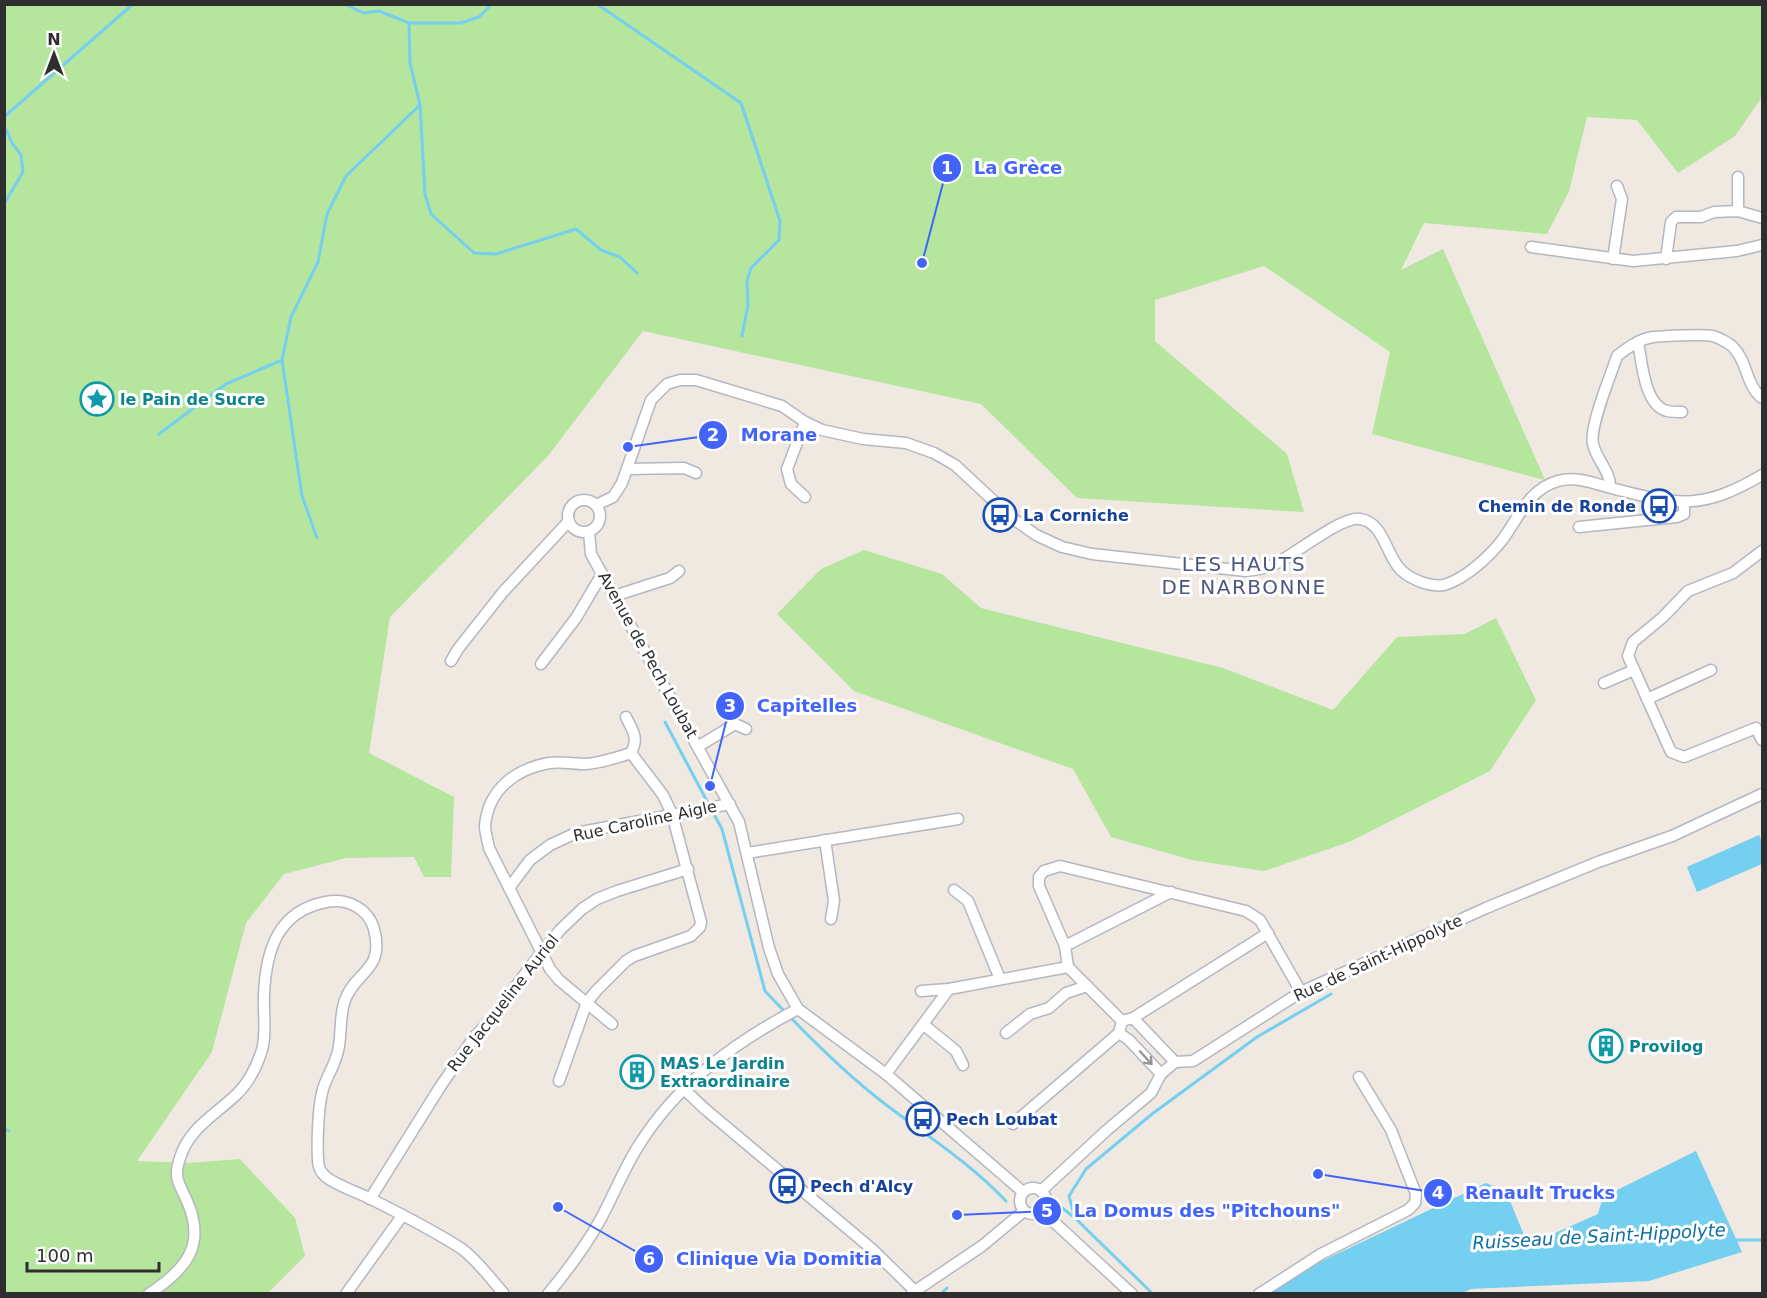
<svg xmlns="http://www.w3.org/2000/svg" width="1767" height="1298" viewBox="0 0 1767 1298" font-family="'DejaVu Sans',sans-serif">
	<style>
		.green { fill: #b6e59e }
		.water { fill: #75cff0 }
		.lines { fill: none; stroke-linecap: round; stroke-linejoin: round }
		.stream { stroke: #75cff0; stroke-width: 3 }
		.minor-casing { stroke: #b4b7c1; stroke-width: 13 }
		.minor { stroke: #fff; stroke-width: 10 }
		.oneway { stroke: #969696 }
		.labels { text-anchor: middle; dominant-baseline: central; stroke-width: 6; stroke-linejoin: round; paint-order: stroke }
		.culture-label { font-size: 16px; font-weight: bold; fill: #0d838f; stroke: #fff; text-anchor: start }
		.transit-label { font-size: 16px; font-weight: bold; fill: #164399; stroke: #fff; text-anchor: start }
		.street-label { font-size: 16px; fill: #2e2e2e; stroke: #fff }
		.water-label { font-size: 18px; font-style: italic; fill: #0d6fa3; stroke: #fff }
		.quarter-label { font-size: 20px; letter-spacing: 1.5px; fill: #4d5680; stroke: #fff }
		.leader { fill: none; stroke: #4264fb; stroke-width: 2 }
		.callout-dot { fill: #4264fb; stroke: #fff; stroke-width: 2 }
		.mark-label { font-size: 18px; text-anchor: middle; font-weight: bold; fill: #fff }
		.callout-label { font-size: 18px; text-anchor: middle; font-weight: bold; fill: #4264fb; stroke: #fff; stroke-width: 6; stroke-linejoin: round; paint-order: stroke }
	</style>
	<rect width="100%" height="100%" fill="#efe9e1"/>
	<g class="green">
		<path d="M5,5H1762V97L1735,136L1678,173L1637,120L1587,117L1569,191L1547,234L1424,223L1401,270L1443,249L1545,480L1372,434L1390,352L1264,266L1155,300V341L1287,454L1304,512L1077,498L981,404L643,331L548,456L390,617L369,753L454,797L451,877H424L414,857L346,858L284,874L246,923L212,1052L137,1161L188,1163L240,1159L295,1218L305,1256L268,1293L5,1294Z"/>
		<path d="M864,550L942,574L981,608L1223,668L1333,710L1397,637L1465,634L1496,618L1536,700L1490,771L1349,842L1264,871L1192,860L1111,837L1073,769L854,691L777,614L821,569Z"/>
	</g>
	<g class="water">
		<path d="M1759,835L1762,842V864L1697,892L1687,867Z"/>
		<path d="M1696,1151L1742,1252L1649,1281L1471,1289L1460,1294H1269L1303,1270L1486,1183L1506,1191L1528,1245L1598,1214L1603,1197Z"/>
	</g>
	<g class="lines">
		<g class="stream">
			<path d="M345,4L363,13L379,11L409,23H461L479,17L492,4"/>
			<path d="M597,4L741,103L780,221L779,240L751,268L747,281L748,305L742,336"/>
			<path d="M420,105L425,194L431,214L474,253L496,254L576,229L601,250L620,257L637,273"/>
			<path d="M4,117L133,4"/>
			<path d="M4,125L12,143L21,155L23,172L4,204"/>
			<path d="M159,434L226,384L282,360"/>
			<path d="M317,538L302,496L282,360L291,317L318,262L327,214L346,176L420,105L410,63L409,23"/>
			<path d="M665,722L709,805"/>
			<path d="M712,811L722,829L765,991L786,1013"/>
			<path d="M790,1017C820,1048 851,1078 885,1104C926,1135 970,1163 1006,1201"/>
			<path d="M4,1128L9,1131"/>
			<path d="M1061,1207L1075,1218L1153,1294"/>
			<path d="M1075,1218L1069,1196L1086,1169L1152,1114L1257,1037L1331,994"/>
			<path d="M1736,1240H1762"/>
			<path d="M941,1294L947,1288"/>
		</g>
		<g class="minor-casing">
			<g id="minor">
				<path d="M1738,211V177"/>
				<path d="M1531,247L1633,261L1737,251L1762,245"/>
				<path d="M1613,259L1622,199L1617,186"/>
				<path d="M1666,259L1671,222L1676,217H1701L1714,212L1738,211L1762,218"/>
				<path d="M1638,342C1642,362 1644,405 1667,411C1672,412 1677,412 1682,412"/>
				<path d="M628,469L684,468L696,473"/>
				<path d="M1610,487C1611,472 1596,459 1593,444C1589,427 1611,375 1617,356C1627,348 1639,339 1653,337C1663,336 1704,334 1713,336C1719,338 1729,343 1733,347C1748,362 1745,384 1762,398"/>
				<path d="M805,497L791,484L787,469L805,422"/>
				<circle cx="584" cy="516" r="16"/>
				<path d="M596,505L613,497L622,483L651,400L667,384L680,380H696L782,406L805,422L822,430L863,439L906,443L934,453L955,465L1012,518L1036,535L1062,547L1092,554L1246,571C1255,570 1264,569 1273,565C1293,556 1341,516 1360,519C1384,522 1386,556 1401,570C1408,577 1415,580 1424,583C1431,585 1440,587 1447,584C1467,577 1490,556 1503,539C1519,517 1529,489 1558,481C1576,476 1593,483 1611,488C1677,505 1701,511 1762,475"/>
				<path d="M1579,527L1677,517L1684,514V503"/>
				<path d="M589,532L591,554L739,822L769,948L778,974L798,1009L886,1074L1023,1192"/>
				<path d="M1762,551L1733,573L1688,591L1663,617L1633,642L1628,656L1671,752L1684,757L1756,728L1762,740"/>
				<path d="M614,596L670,578L679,571"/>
				<path d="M451,661L458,649L503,592L569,521"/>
				<path d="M541,664L576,618L602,574"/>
				<path d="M1604,683L1634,670"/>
				<path d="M1647,699L1711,670"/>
				<path d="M699,746L735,724L746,729"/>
				<path d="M825,840L834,901L831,919"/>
				<path d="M747,853L958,819"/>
				<path d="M509,888L530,860L550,845L576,833L730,804"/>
				<path d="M954,890L968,901L1000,979"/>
				<path d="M1065,946L1171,892"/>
				<path d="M1068,967L1065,946L1039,886V877L1044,871L1060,866L1246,911L1260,920L1301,992"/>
				<path d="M1068,967L1122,1021"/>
				<path d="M921,991L949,989"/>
				<path d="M1133,1018L1268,933"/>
				<path d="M612,1024L559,980L550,969L489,848C488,841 485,833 485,826C488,790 515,769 549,763C561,761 574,764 586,764C601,763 616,758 631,753C639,737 633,732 626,717"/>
				<path d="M924,1025L956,1051L963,1065"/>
				<path d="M1006,1033L1030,1014L1049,1008L1066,993L1087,986"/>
				<path d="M886,1074L949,989L1068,967"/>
				<path d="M1161,1074L1129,1040L1119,1033L1122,1021L1133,1018L1175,1062"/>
				<path d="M559,1081L587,1002L597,990L626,961L634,956L691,936L700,927L701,922L672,814L663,795L631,753"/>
				<path d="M685,1090L705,1109L872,1249L918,1294"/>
				<path d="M1013,1124L1119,1033"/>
				<circle cx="1033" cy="1201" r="13"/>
				<path d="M1041,1191L1107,1130L1151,1093L1161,1074L1175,1062L1193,1061L1301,992L1486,908L1598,862L1672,836L1762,794"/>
				<path d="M370,1199L440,1087L475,1036L492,1019L530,967L560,930L582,909L597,899L617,891L688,869"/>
				<path d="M1042,1211L1132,1294"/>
				<path d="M912,1293L982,1246L1024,1211"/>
				<path d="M149,1294C185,1270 207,1246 187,1201C179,1183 173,1178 180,1158C189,1128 215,1115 237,1094C248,1083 257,1066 262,1050C267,1032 263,1013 264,994C266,950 278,911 326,902C347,898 368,908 374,929C385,971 356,970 345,1000C339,1016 342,1035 338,1051C335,1066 325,1078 322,1093C318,1109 317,1143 318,1160C318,1167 320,1172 326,1177C338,1186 354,1191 367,1197C397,1212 435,1231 462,1249C477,1260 491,1279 504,1294"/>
				<path d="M346,1294L402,1216"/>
				<path d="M548,1294C567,1271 585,1247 599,1222C613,1197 623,1170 639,1145C677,1084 735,1042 798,1009"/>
				<path d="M1259,1294L1321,1254L1408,1210L1415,1203L1416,1194L1391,1130L1359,1077"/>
			</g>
		</g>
		<use href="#minor" class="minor"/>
	</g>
	<defs><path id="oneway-shaft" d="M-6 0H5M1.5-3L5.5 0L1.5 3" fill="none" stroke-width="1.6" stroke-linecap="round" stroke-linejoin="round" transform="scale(1.5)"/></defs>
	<use class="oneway" href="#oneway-shaft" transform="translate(1146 1058) rotate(48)"/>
	<defs>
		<g id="sight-ring" transform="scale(1.725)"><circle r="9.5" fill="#fff" stroke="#0f9aa8" stroke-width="1.5"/><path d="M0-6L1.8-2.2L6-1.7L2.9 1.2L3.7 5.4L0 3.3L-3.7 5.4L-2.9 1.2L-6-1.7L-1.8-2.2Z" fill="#0f9aa8"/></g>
		<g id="bus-ring" transform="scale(1.725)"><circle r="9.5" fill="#fff" stroke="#1a4fb4" stroke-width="1.5"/><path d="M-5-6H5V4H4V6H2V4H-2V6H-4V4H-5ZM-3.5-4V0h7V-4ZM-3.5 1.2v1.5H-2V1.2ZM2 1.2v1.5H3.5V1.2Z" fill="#1a4fb4"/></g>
		<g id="building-ring" transform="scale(1.725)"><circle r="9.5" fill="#fff" stroke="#0f9aa8" stroke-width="1.5"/><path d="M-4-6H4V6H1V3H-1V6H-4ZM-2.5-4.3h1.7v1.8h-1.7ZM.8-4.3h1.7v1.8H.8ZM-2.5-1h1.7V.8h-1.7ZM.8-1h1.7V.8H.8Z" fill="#0f9aa8"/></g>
	</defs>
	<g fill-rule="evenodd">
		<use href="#sight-ring" x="97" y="399"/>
		<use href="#bus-ring" x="1659" y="506"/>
		<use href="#bus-ring" x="1000" y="515"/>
		<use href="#building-ring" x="1606" y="1046"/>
		<use href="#building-ring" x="637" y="1072"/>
		<use href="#bus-ring" x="923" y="1119"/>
		<use href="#bus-ring" x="787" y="1186"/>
	</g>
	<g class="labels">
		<g class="culture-label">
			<text x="120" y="399">le Pain de Sucre</text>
			<text x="1629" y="1046">Provilog</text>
			<text x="660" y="1063">MAS Le Jardin<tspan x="660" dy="18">Extraordinaire</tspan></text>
		</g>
		<g class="transit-label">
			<text x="1636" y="506" text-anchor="end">Chemin de Ronde</text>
			<text x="1023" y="515">La Corniche</text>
			<text x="946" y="1119">Pech Loubat</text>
			<text x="810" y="1186">Pech d'Alcy</text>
		</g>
		<g class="street-label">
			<text transform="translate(648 655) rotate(61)">Avenue de Pech Loubat</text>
			<text transform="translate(645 821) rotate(-12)">Rue Caroline Aigle</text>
			<text transform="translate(1378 958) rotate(-25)">Rue de Saint-Hippolyte</text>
			<text transform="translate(503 1003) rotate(-52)">Rue Jacqueline Auriol</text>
		</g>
		<g class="water-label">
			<text transform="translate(1599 1236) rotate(-3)">Ruisseau de Saint-Hippolyte</text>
		</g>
		<g class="quarter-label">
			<text x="1244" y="564">LES HAUTS<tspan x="1244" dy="23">DE NARBONNE</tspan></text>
		</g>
	</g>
	<path class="leader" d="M922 263L947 168M628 447L713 435M710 786L730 706M1318 1174L1438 1193M957 1215L1047 1211M558 1207L649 1259"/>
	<g class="callout-dot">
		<circle cx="922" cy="263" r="6"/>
		<circle cx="628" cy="447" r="6"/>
		<circle cx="710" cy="786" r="6"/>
		<circle cx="1318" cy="1174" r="6"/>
		<circle cx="957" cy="1215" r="6"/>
		<circle cx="558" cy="1207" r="6"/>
		<circle cx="947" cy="168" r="15"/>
		<circle cx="713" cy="435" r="15"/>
		<circle cx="730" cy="706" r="15"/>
		<circle cx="1438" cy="1193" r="15"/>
		<circle cx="1047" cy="1211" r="15"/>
		<circle cx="649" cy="1259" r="15"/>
	</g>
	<g class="mark-label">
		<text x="947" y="174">1</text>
		<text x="713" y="441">2</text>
		<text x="730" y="712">3</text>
		<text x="1438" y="1199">4</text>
		<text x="1047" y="1217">5</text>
		<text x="649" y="1265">6</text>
	</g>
	<g class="callout-label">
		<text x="1018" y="174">La Grèce</text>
		<text x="779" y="441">Morane</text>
		<text x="807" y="712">Capitelles</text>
		<text x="1540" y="1199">Renault Trucks</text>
		<text x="1207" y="1217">La Domus des "Pitchouns"</text>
		<text x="779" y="1265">Clinique Via Domitia</text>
	</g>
	<rect width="1767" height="1298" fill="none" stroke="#2e2e2e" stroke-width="12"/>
	<g transform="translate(54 54)" stroke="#ffffff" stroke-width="4.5" paint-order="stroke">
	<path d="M0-4.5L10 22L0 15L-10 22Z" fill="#2e2e2e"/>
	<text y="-9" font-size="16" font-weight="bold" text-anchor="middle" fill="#2e2e2e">N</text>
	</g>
	<path d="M27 1262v9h132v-9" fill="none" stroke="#2e2e2e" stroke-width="3"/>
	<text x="36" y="1262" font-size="18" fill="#2e2e2e" stroke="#ffffff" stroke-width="4.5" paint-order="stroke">100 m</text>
</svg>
